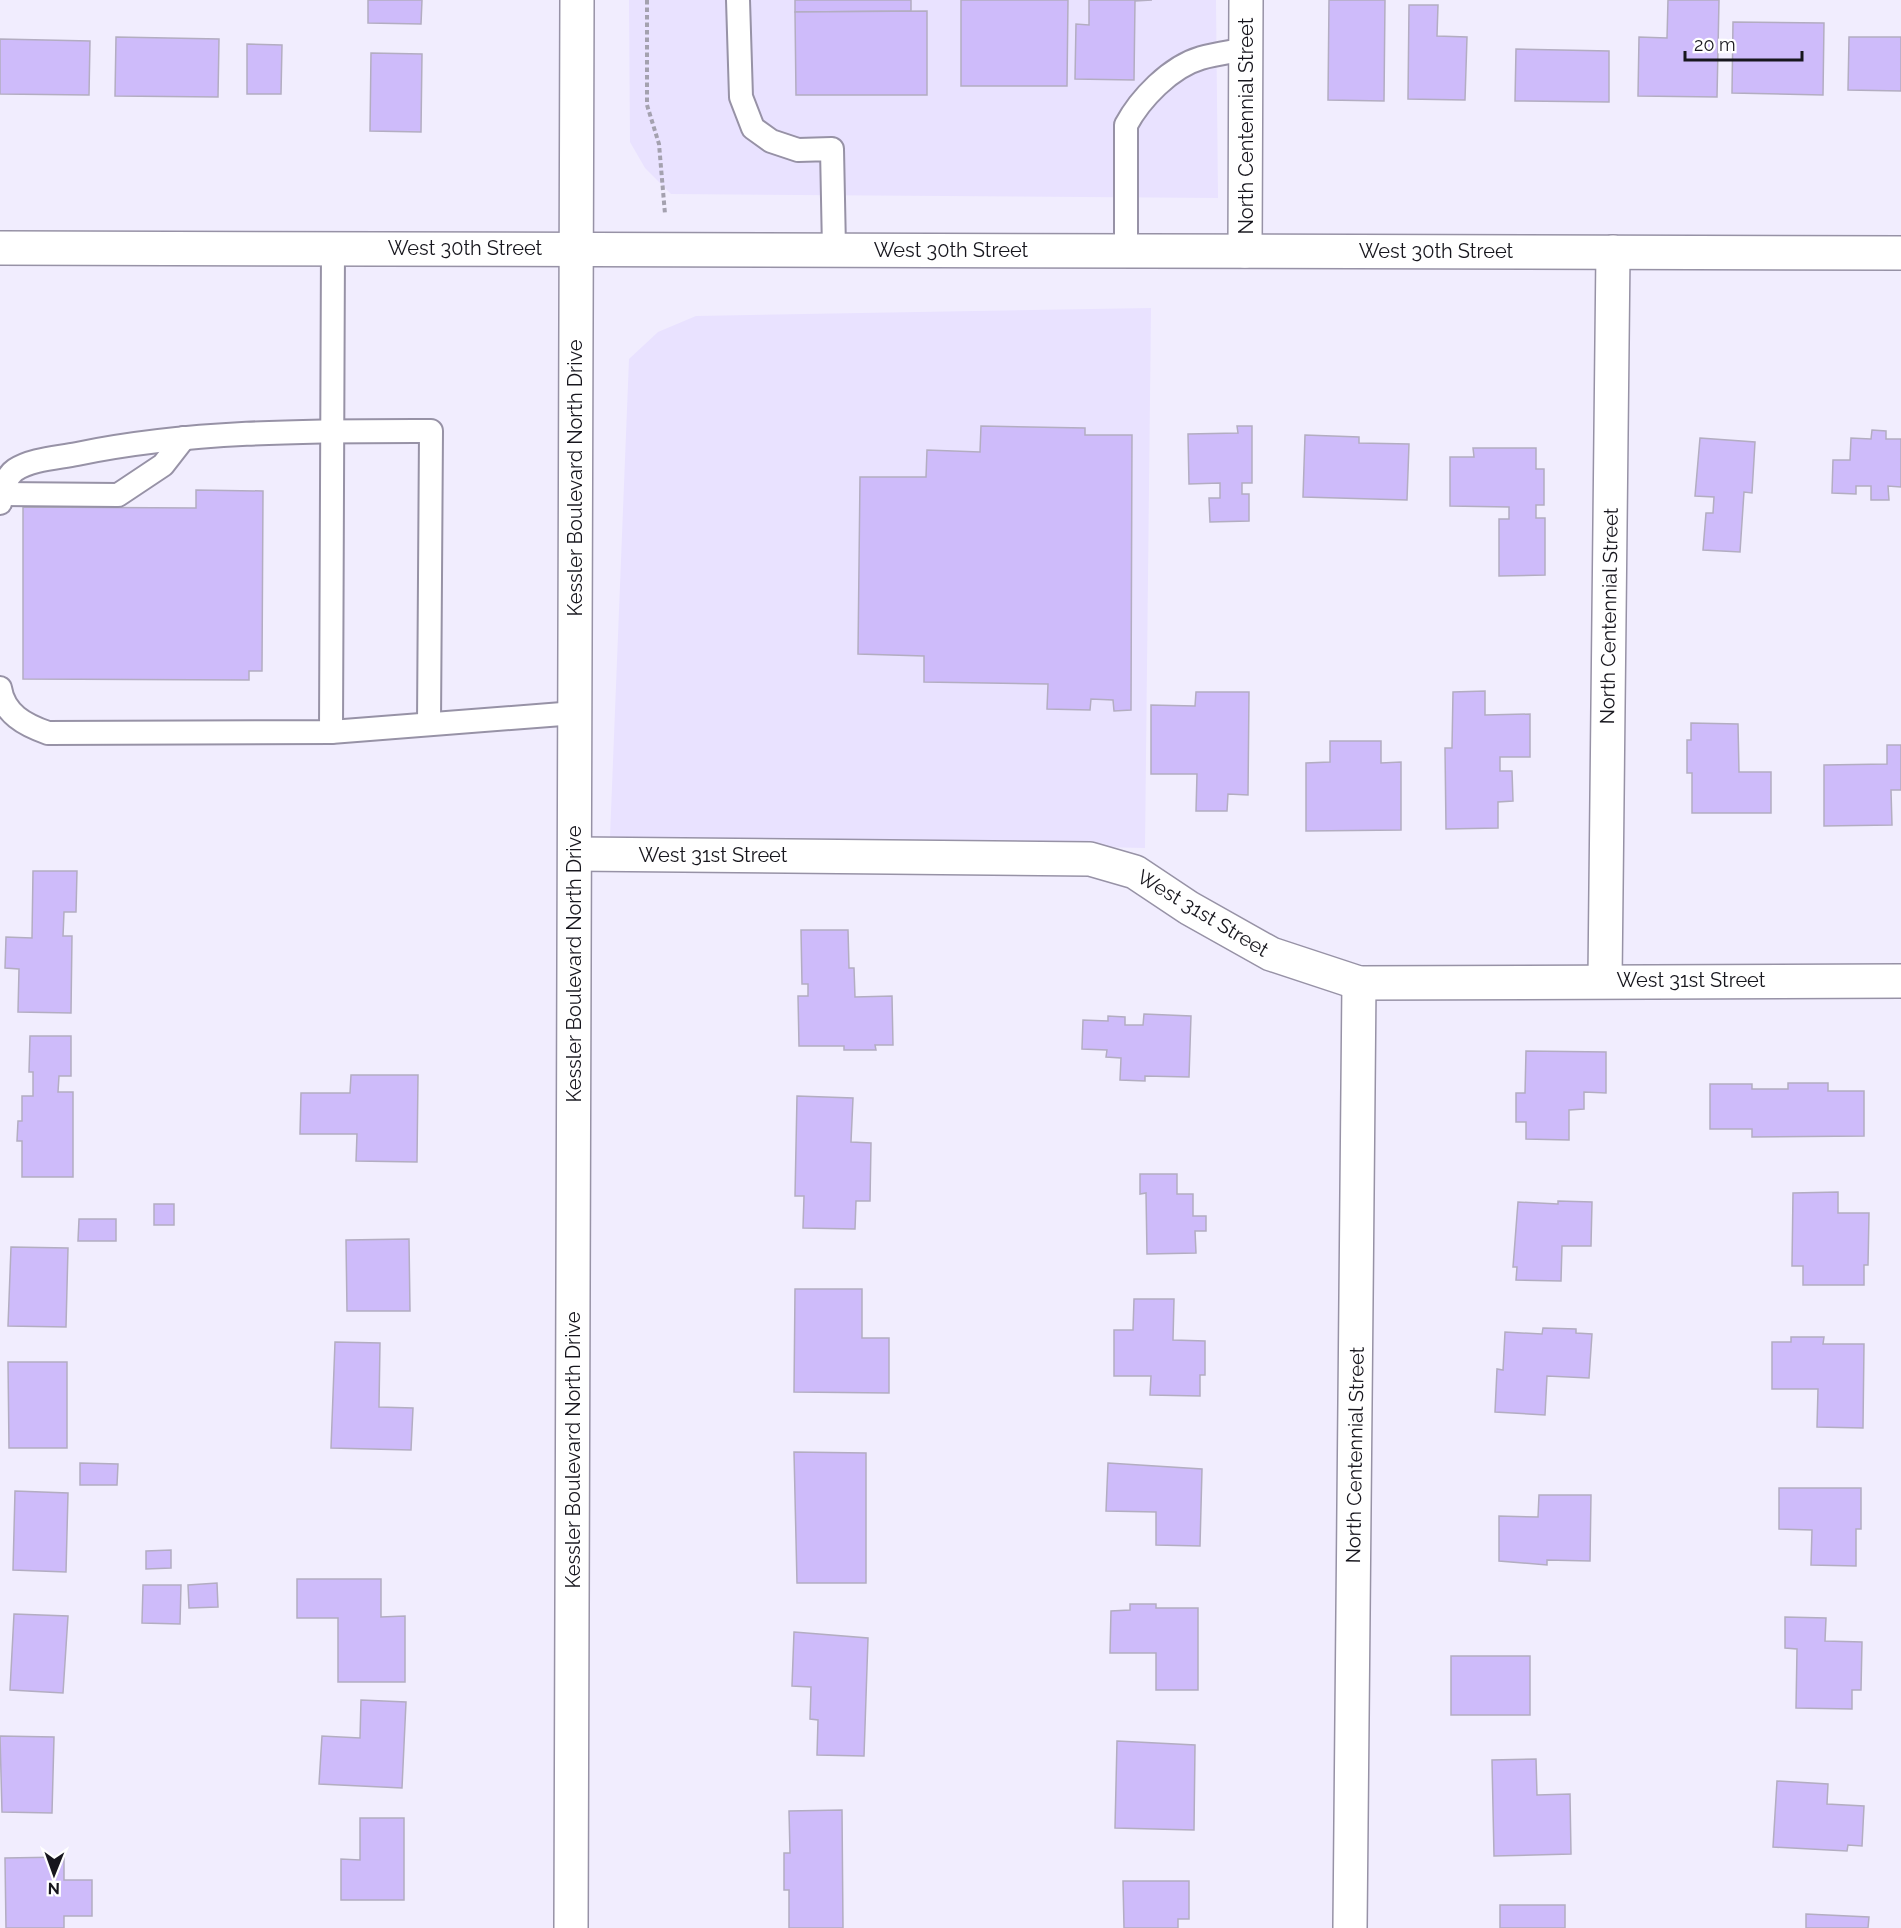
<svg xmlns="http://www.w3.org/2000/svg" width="1901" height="1928" viewBox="0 0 1901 1928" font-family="Raleway,sans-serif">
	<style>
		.built { fill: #e9e2ff }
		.building { fill: #cebbfa; stroke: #b3adc1; stroke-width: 1.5 }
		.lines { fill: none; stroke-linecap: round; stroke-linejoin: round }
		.service-casing { stroke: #9792a6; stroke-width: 26 }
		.minor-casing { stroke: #9792a6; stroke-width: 36 }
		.secondary-casing { stroke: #9792a6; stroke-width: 36 }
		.path { stroke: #a4a1af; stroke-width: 4; stroke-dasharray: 4.5 3; stroke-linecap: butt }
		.service { stroke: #fff; stroke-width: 22 }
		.minor { stroke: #fff; stroke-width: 33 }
		.secondary { stroke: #fff; stroke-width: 33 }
		.labels { text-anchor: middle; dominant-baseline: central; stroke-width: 4.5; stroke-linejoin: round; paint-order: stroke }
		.street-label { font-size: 20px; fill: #17161d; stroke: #fff }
	</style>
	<rect width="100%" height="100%" fill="#f1edfe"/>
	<g class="built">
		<path d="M629,0H1216L1218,198L671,194L645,168L630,142Z"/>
		<path d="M1151,308L1145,848L610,837L629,359L658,332L696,316Z"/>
	</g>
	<g class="building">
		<path d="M368,0H422L421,24L368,23Z"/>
		<path d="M795,0H911V11L795,12Z"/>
		<path d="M961,0H1068L1067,86H961Z"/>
		<path d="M1089,0H1152L1135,1L1134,80L1075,79L1076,24L1089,25Z"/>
		<path d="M1329,0H1385L1384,101L1328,100Z"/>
		<path d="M1668,0H1719L1717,97L1638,96L1639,37L1667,38Z"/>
		<path d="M1409,5H1438L1437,36L1467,37L1465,100L1408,99Z"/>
		<path d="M927,11V95H796L795,12Z"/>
		<path d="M1733,22L1824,23L1823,95L1732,93Z"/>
		<path d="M116,37L219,39L218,97L115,96Z"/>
		<path d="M1849,37H1901V91L1848,90Z"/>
		<path d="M0,39L90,41L89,95L0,94Z"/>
		<path d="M247,44L282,45L281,94H247Z"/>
		<path d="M1516,49L1609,51V102L1515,101Z"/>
		<path d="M371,53L422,54L421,132L370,131Z"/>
		<path d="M981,426L1085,428V435H1132L1131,710L1114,711L1113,700L1091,699L1090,710L1047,709L1048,684L924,682V656L858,654L860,477H926L927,450L980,452Z"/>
		<path d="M1237,426H1252V483H1242V494H1249V521L1210,522L1209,498H1220V483L1189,484L1188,434L1238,433Z"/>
		<path d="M1872,430L1886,431V439H1901V487L1888,486L1889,500H1871V486H1856V494L1832,493L1833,460H1850L1851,438L1871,439Z"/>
		<path d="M1305,435L1359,437V443L1409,444L1407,500L1303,497Z"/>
		<path d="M1700,438L1755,442L1752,493L1744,492L1740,552L1703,550L1706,513H1713L1714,497L1695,496Z"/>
		<path d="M1473,448H1536V469H1544V505H1536V518H1545V575L1499,576V519H1509V507L1450,506V457H1474Z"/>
		<path d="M196,490L263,491L262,671H249V680L23,679V507L196,508Z"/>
		<path d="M1485,691V715L1530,714V757H1500V771H1512L1513,801L1498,802V828L1446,829L1445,748H1452L1453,692Z"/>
		<path d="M1196,692H1249L1248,795L1228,794L1227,811H1196L1197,774H1151V705L1195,706Z"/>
		<path d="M1691,723L1738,724L1739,772H1771V813H1692V773H1687V740H1691Z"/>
		<path d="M1330,741H1381V763L1401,762V830L1306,831V763L1330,762Z"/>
		<path d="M1887,745H1901V790H1891L1892,825L1824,826V765L1887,764Z"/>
		<path d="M33,871H77L76,912H64L63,936H72L71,1013L18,1012L19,969L5,968L6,937L32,938Z"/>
		<path d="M801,930H848L849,968H854L855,997L892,996L893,1045H875L876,1050H844V1046H799L798,996H808V984H802Z"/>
		<path d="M1144,1014L1191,1016L1189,1077L1145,1076V1081L1120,1080L1121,1058L1106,1057L1107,1050L1082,1049L1083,1020L1108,1021V1016L1125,1017V1025H1143Z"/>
		<path d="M30,1036H71V1076H59L58,1092H73V1177H22V1141H17L18,1121H22V1096H33V1072H29Z"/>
		<path d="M1526,1051L1606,1052V1093L1584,1092V1109L1569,1110V1140L1526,1139V1122H1516V1093H1525Z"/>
		<path d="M351,1075H418L417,1162L356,1161L357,1134H300L301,1093H350Z"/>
		<path d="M1788,1083H1828V1091H1864V1136L1752,1137V1129H1710V1084H1752V1089H1788Z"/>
		<path d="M797,1096L853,1098L851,1142L871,1143L870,1201H856L855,1229L803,1228L804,1196H795Z"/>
		<path d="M1140,1174H1177V1194H1193V1216H1206V1231H1195L1196,1253L1147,1254L1146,1193L1140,1194Z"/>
		<path d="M1838,1192V1213H1869L1868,1265H1864V1285H1803V1266H1792L1793,1193Z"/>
		<path d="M1558,1201L1592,1202L1591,1246H1562L1561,1281L1516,1280L1517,1267H1513L1518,1202L1558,1204Z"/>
		<rect x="154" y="1204" width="20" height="21"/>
		<path d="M79,1219H116V1241H78Z"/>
		<path d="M409,1239L410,1311H347L346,1240Z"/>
		<path d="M11,1247L68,1248L66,1327L8,1326Z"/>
		<path d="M795,1289H862V1338H889V1393L794,1392Z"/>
		<path d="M1134,1299H1174L1173,1340L1205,1341V1375H1200V1396L1150,1395L1151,1376H1114V1330H1133Z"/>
		<path d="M1543,1328L1576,1329V1333L1592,1334L1589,1378L1547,1376L1545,1415L1495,1412L1497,1369L1503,1370L1505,1332L1542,1334Z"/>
		<path d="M1791,1337H1824L1823,1344H1864L1863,1428L1817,1427L1818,1389H1772V1342H1791Z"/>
		<path d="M335,1342L380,1343L379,1407L413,1408L411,1450L331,1448Z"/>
		<path d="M8,1362H67V1448H9Z"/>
		<path d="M794,1452L866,1453V1583H797Z"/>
		<path d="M80,1463L118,1464L117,1485H80Z"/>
		<path d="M1108,1463L1202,1469L1200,1546L1156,1545V1512L1106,1511Z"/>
		<path d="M1779,1488H1861V1529H1856V1566L1811,1565L1812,1530L1779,1529Z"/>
		<path d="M15,1491L68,1493L66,1572L13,1570Z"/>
		<path d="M1539,1495H1591L1590,1561L1547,1560V1565L1499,1561V1516L1538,1517Z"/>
		<path d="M171,1550V1568L146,1569V1551Z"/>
		<path d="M297,1579H381V1617L405,1616V1682H338V1618H297Z"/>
		<path d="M217,1583L218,1607L189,1608L188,1585Z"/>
		<path d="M143,1585H181L180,1624L142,1623Z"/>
		<path d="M1130,1604H1156V1608H1198V1690H1156V1653H1110L1111,1611L1130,1610Z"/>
		<path d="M14,1614L68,1616L63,1693L10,1690Z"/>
		<path d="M1785,1617L1826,1618L1825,1641L1862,1642L1861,1690H1852V1709L1796,1708L1797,1649L1785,1648Z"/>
		<path d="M794,1632L868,1638L864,1756L817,1755L818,1720L810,1719L811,1687L792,1686Z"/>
		<rect x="1451" y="1656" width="79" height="59"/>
		<path d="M361,1700L406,1702L402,1788L319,1784L322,1736L360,1738Z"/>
		<path d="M0,1736L54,1737L52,1813L2,1812Z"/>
		<path d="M1117,1741L1195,1745L1194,1830L1115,1828Z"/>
		<path d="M1536,1759L1537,1795L1570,1794L1571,1854L1494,1856L1492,1760Z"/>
		<path d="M1777,1781L1828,1784L1827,1804L1864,1806L1862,1846L1848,1845L1847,1851L1773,1847Z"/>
		<path d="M842,1810L843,1928H789V1890H784V1853H790L789,1811Z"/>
		<path d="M360,1818H404V1900H341V1859L360,1860Z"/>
		<path d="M64,1857V1880H92V1916H64V1928H6L5,1858Z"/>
		<path d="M1123,1881H1189V1919H1178V1928H1124Z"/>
		<rect x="1500" y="1905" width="65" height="23"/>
		<path d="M1806,1914L1869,1917L1868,1928H1806Z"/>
	</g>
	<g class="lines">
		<g class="service-casing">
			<g id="service">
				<path d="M738,0L741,97L753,128L771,141L798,150L832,149L834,249"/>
				<path d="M1126,250V125C1140,99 1170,67 1201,58C1215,54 1231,52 1246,49"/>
				<path d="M2,494L118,495L163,465L184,438"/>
				<path d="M0,503C3,492 5,477 15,470C32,459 57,458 77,454C193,430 313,431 431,431L429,724"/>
				<path d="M0,688C4,714 25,725 48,733L331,732L575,713"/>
				<path d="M331,732L333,247"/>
			</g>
		</g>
		<g class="minor-casing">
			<g id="minor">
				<path d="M1245,251L1246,0"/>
				<path d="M575,854L1090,859L1135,872L1189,908L1271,954L1359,983L1901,981"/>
				<path d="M1605,980L1613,252"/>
				<path d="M1350,1928L1359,983"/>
			</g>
		</g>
		<g class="secondary-casing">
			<g id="secondary">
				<path d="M0,248L1901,253"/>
				<path d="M571,1928L577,0"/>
			</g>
		</g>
		<path class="path" d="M647,0V105L659,144L665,214"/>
		<use href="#service" class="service"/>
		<use href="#minor" class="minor"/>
		<use href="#secondary" class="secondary"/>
	</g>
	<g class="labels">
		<g class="street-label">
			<text transform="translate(1246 126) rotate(-90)">North Centennial Street</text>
			<text x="465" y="248">West 30th Street</text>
			<text x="951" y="250">West 30th Street</text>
			<text x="1436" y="251">West 30th Street</text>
			<text transform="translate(575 478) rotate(-90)">Kessler Boulevard North Drive</text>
			<text transform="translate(1609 616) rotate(-89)">North Centennial Street</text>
			<text x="713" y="855">West 31st Street</text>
			<text transform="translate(1203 913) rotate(31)">West 31st Street</text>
			<text transform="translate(574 964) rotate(-90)">Kessler Boulevard North Drive</text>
			<text x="1691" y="980">West 31st Street</text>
			<text transform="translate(573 1450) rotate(-90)">Kessler Boulevard North Drive</text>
			<text transform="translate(1355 1455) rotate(-89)">North Centennial Street</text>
		</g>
	</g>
	<g transform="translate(54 1874) rotate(181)" stroke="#ffffff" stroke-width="4.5" paint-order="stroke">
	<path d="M0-4.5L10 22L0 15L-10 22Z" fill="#17161d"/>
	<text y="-9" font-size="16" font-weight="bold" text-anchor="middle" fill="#17161d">N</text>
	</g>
	<path d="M1685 51v9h117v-9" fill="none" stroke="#17161d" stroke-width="3"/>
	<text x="1694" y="51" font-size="18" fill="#17161d" stroke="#ffffff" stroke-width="4.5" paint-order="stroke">20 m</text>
</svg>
